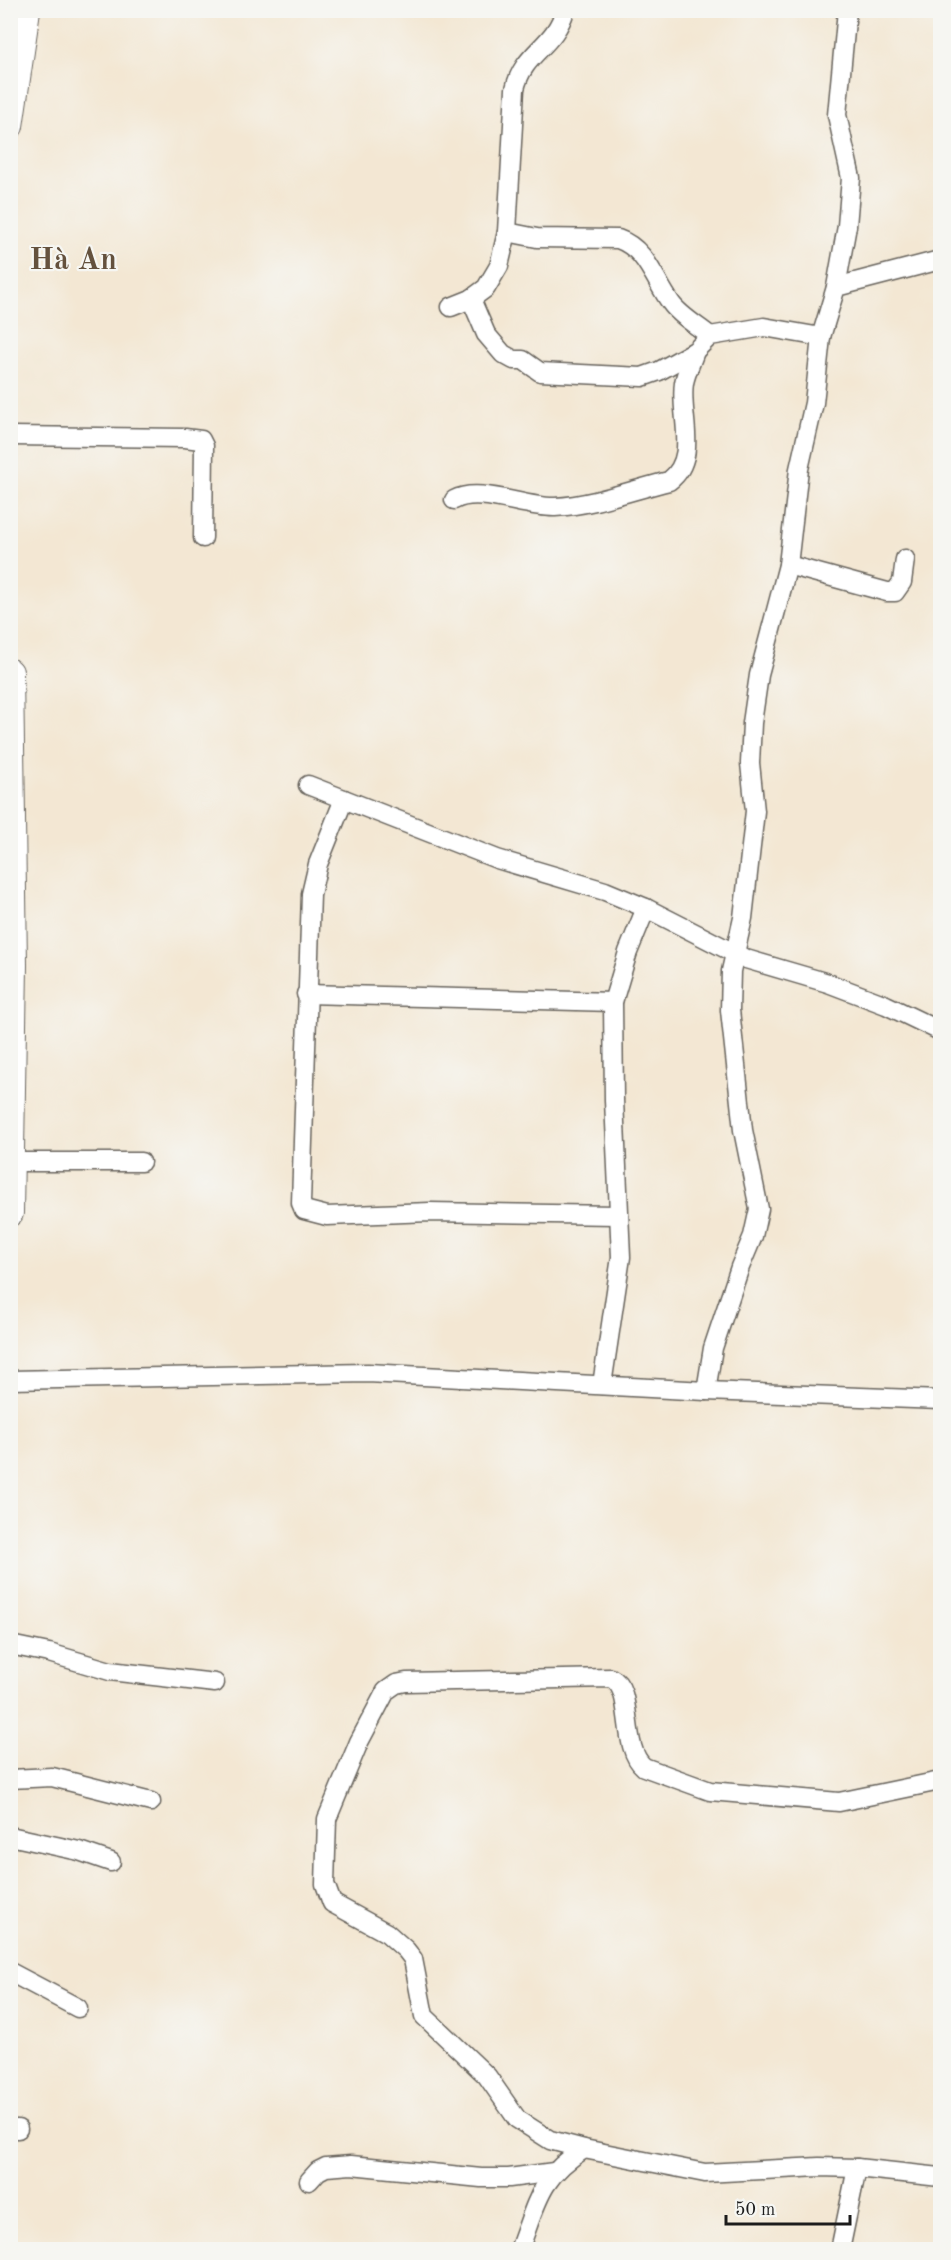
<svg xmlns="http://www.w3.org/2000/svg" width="951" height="2260" viewBox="0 0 951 2260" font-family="'Old Standard TT',serif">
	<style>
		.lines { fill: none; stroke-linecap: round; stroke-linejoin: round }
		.street-casing { stroke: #67635c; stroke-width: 21 }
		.secondary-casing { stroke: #67635c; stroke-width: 28 }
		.street { stroke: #fff; stroke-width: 18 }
		.secondary { stroke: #fff; stroke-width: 26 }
		.labels { text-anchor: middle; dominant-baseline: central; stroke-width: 4.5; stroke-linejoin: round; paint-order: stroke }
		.town-label { font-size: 30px; font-weight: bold; fill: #64513d; stroke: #f6f6f2 }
	</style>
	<rect width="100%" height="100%" fill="#f6f6f2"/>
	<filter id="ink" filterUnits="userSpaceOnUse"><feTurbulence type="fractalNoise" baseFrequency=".0167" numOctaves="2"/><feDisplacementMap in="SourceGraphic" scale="12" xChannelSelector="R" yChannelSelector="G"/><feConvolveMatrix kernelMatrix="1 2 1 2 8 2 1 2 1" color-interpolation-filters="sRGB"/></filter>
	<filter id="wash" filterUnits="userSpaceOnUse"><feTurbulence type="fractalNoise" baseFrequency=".008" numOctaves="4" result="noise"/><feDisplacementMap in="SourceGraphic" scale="24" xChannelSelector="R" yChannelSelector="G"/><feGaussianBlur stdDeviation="1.35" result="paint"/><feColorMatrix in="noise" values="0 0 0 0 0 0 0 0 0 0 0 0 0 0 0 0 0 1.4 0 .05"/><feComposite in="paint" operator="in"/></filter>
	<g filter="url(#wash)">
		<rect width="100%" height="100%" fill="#f3e7d3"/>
	</g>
	<g filter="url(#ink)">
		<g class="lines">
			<g class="street-casing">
				<g id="street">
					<path d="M507,232L537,238L618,239C647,249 654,280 671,303C680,316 698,326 710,336"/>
					<path d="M836,287L847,226L851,178L837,115L847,10"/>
					<path d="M471,299L486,334L503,354L514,360H523L540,372L642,377L659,371L695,351L710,336L764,327L821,337"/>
					<path d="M451,307L471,299L486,288L499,266L507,232L515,89C523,52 555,47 565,10"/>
					<path d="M10,436L185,438L201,440L204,446L203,538"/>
					<path d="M454,500C480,486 524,508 555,507C593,505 632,490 669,481C700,458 679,415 684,383C686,372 692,361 695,351"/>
					<path d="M788,565L887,592H895L902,582L905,559"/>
					<path d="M308,785L497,859L605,891L646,908L746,959L828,983L886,1005L940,1031"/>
					<path d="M344,799L318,864L311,894L301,1203L304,1210L327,1216L430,1212L617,1215"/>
					<path d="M306,994L613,1002"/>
					<path d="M12,1162H141"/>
					<path d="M10,1380L368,1373L706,1391L940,1400"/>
					<path d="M602,1385L621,1257L614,1100L613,1002L628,952L646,908"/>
					<path d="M706,1391L713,1348L740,1267L753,1236L759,1209L743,1130L730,1010L731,971L743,918L755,811L750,763L752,723L759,675L788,565L799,469L814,403L821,337L836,287L940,260"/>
					<path d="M10,1645L49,1653L110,1671L215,1683"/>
					<path d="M10,1779L52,1777L151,1802"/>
					<path d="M940,1781L839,1802L710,1791L644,1767C620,1747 635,1689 611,1678L406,1682L396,1684L386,1691L359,1742L327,1819L325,1884L332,1903L387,1933L406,1950L413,1959L424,2016L487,2076L517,2119L550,2140L584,2149L705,2173L819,2167L857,2168L940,2177"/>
					<path d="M10,1836L79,1851L111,1862"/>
					<path d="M10,1972L78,2008"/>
					<path d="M10,2129H18"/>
					<path d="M309,2181L318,2171L326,2167L351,2165L481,2178H509L554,2172"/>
					<path d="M519,2250C537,2203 539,2177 584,2149"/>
					<path d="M840,2250L857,2168"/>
				</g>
			</g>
			<g class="secondary-casing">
				<g id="secondary">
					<path d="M10,126L27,10"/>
					<path d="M10,672L14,965L10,1213"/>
				</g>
			</g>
			<use href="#street" class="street"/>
			<use href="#secondary" class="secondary"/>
		</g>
	</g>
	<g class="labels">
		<g class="town-label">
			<text x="73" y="261">Hà An</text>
		</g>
	</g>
	<rect width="951" height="2260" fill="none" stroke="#f6f6f2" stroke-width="36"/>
	<path d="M726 2215v9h124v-9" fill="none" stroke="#1c1c1c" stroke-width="3"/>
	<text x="735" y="2215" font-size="18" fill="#1c1c1c" stroke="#f6f6f2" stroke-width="4.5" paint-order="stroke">50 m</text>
</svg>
